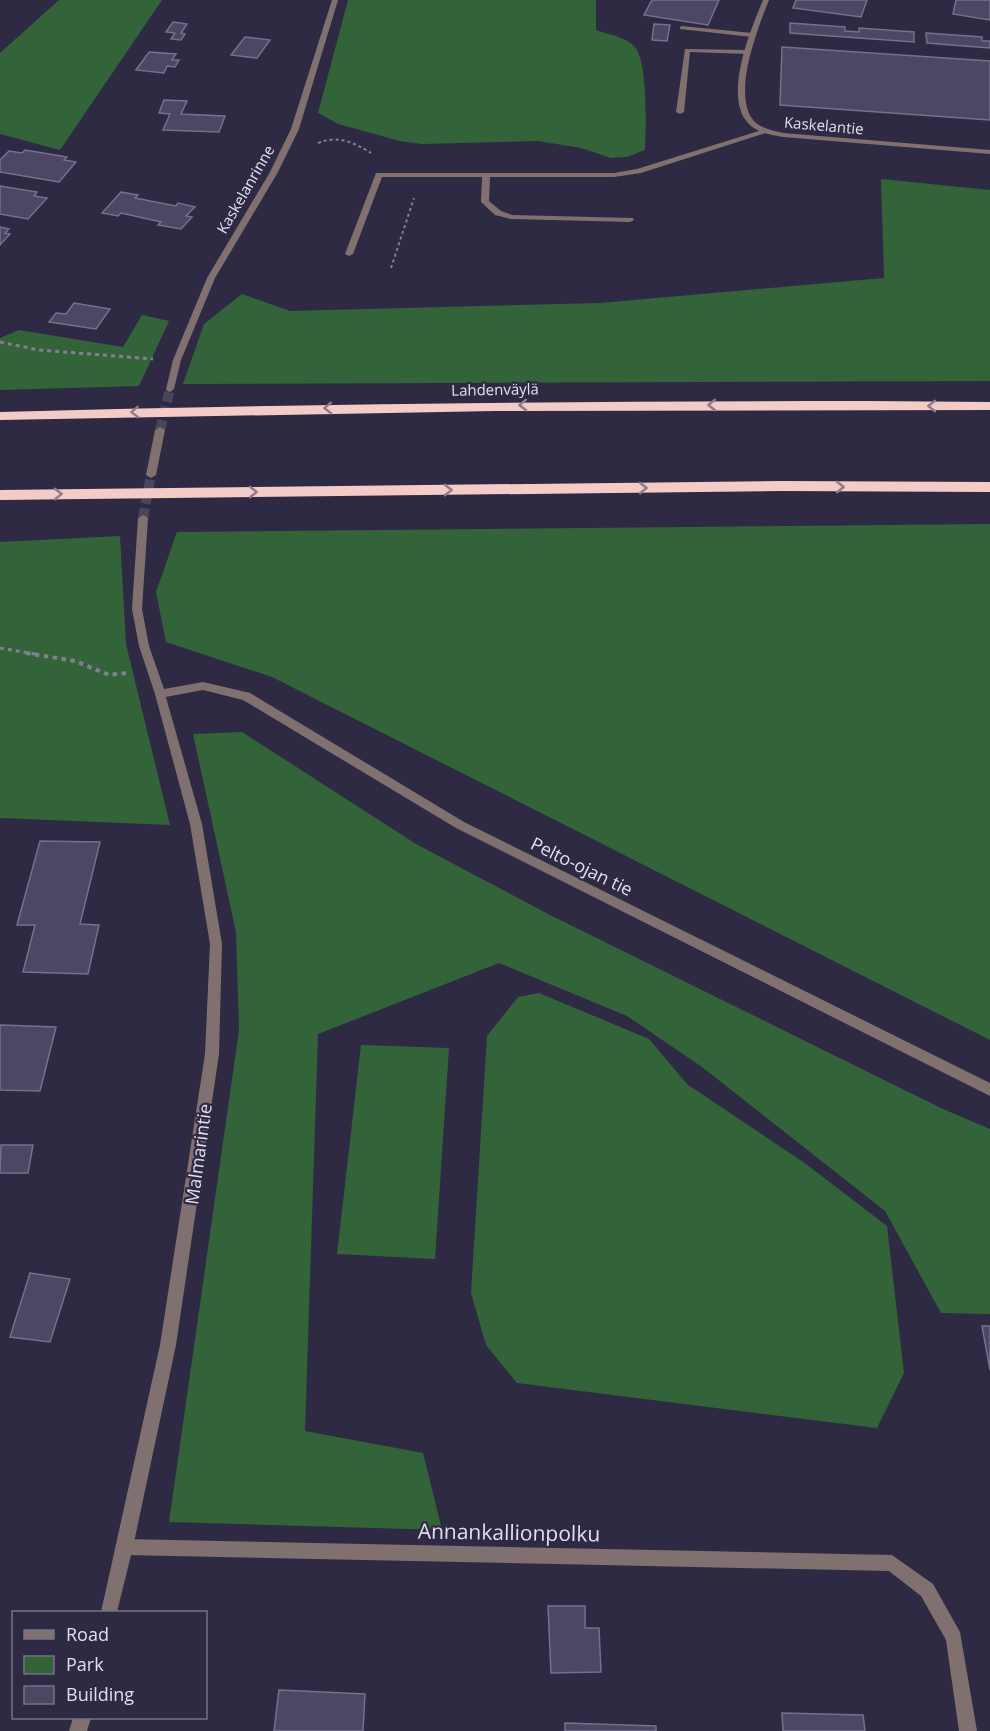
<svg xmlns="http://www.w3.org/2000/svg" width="990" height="1731" viewBox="0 0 990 1731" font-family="'Open Sans',sans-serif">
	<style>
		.green { fill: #336339 }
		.building { fill: #4c4762; stroke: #75708d; stroke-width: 1.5 }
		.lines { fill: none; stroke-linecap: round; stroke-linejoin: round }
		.minor-tunnel { stroke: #4a455d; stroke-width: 10; stroke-dasharray: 10 4.5; stroke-linecap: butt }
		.path-far2 { stroke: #827f93; stroke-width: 2; stroke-dasharray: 3 3; stroke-linecap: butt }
		.path-far1 { stroke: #827f93; stroke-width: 3; stroke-dasharray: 4 4; stroke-linecap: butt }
		.path { stroke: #827f93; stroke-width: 4; stroke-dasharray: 4.5 4.5; stroke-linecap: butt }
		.service { fill: #80706f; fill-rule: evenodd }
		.minor { fill: #80706f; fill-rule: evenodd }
		.tertiary { fill: #80706f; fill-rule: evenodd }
		.motorway { fill: #f3ccc8; fill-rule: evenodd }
		.oneway { stroke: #917b86 }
		.labels { text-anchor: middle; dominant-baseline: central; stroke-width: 4.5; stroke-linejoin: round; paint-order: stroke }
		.far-street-label { font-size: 15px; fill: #e1dfef; stroke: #2f2a43 }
		.street-label { font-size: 18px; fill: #e1dfef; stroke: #2f2a43 }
		.near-street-label { font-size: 21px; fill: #e1dfef; stroke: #2f2a43 }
	</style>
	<rect width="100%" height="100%" fill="#2f2a43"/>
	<g class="green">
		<path d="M59,0H162L60,150L0,134V53Z"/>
		<path d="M348,0H596V30C607,34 626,37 635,47C648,63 646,128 645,150L627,157L611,158L581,148L538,141L422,144L400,141L338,124L318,113Z"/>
		<path d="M881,179L990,190V381L183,384L204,324L242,294L290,311L600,303L884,278Z"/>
		<path d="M142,315L169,321L139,386L0,390V338L19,330L123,347Z"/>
		<path d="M990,524V1040L272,677L166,642L156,592L177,532Z"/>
		<path d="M120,536L126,644L170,825L0,818V542Z"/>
		<path d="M242,732L416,844L548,914L943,1109L990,1129V1314L941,1313L885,1211L702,1067L627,1016L499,963L318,1034L305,1431L423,1453L442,1530L169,1522L239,1030L236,932L193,734Z"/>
		<path d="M539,993L649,1039L687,1084L806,1164L887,1226L904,1373L877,1428L517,1383L486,1345L471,1293L487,1036L518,997Z"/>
		<path d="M361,1045L449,1048L435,1259L337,1254Z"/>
	</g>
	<g class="building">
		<path d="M652,0H719L708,25L644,15Z"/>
		<path d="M796,0H867L861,17L793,8Z"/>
		<path d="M956,0H990V20L953,14Z"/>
		<path d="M173,22L187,24L181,33L185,34L181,40L171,39L175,33L166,32Z"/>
		<path d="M790,23L845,27V31L859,32V28L914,32V42L790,33Z"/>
		<path d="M654,24L670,25L667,41L652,40Z"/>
		<path d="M926,33L982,37V41H990V48L927,43Z"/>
		<path d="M245,37L270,40L257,58L231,55Z"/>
		<path d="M782,47L990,61V120L780,105Z"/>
		<path d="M149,52L176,54L172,60H179L175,67L167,66L164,73L136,70Z"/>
		<path d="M164,100L187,101L181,114L225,116L219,132L163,130L170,114L159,113Z"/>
		<path d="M25,150L67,157L64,160L76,162L59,182L0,172V160L9,151L22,153Z"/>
		<path d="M0,186L37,192L34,196L47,198L28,219L0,214Z"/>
		<path d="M121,192L138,195L135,198L176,206L178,203L195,207L186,216L192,217L181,229L158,225L161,222L121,213L118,216L102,213Z"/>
		<path d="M0,227L9,229L5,233L10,234L0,245Z"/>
		<path d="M74,303L110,309L96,329L49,322L56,313L66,314Z"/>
		<path d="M40,841L100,842L80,924L99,925L88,974L23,972L35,925H17Z"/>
		<path d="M0,1025L56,1027L40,1091L0,1090Z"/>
		<path d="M1,1145H33L28,1173H0Z"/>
		<path d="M30,1273L70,1279L50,1342L10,1337Z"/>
		<path d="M982,1326H990V1370Z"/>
		<path d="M548,1606H585V1628H599L601,1672L551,1673Z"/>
		<path d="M279,1690L365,1694L363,1731H274Z"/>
		<path d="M782,1713L863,1715L865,1731H783Z"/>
		<path d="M565,1723L656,1726V1731H565Z"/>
	</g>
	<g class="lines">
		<g class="minor-tunnel">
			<path d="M160,430L170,389"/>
			<path d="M143,518L151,475"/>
		</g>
		<g class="path-far2">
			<path d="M318,143C338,135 353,142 371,153"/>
			<path d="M391,268L414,198"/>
		</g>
		<g class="path-far1">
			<path d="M0,342L39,350L153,359"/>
			<path d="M0,648L35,654"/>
		</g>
		<path class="path" d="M26,653L75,661L109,675L127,673"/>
		<g class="service">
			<path d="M682,26L752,33L755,35L752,37L680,29V27Z"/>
			<path d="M685,49L747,50L750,52L747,54L690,52L684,112L680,114L676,112Z"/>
			<path d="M762,130L769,132L641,173L614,177H490L489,201L501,211L512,215L633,218L634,220L630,222L511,219L495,215L481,202L482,177H382L353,254L349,256L345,254L376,173H614L637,169Z"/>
		</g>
		<g class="minor">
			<path d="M332,0H338L299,129L278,172L215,278L181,360L174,389L170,392L167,391L166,389L173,360L207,278L270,172L291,129Z"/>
			<path d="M763,0H769C758,28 734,88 751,117C757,128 772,130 783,133L990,150V154L783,137C771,135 758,133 749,124C722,98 751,29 763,0Z"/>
			<path d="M160,427L165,430L156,475L151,478L146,475L155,430Z"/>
			<path d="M143,515L148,518L142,609L149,646L164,689L203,682L250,693L464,822L990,1083V1096L456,828L243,700L203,690L160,698L156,697L139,646L132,609L138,518Z"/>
			<path d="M125,1539L892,1555L933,1584L960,1632L977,1731H959L946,1640L921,1596L889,1571L125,1555L119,1553L117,1547L119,1541Z"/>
		</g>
		<g class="tertiary">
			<path d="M160,690L165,694L202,824L222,944L219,1054L176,1345L133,1547L117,1612H101L160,1345L205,1054L210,944L190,824L155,694Z"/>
			<path d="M73,1718H91L87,1731H69Z"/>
		</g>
		<g class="motorway">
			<path d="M866,401L990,402V410L495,411L0,420V412C289,404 577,401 866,401Z"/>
			<path d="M781,481L990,482V492L781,491L0,500V490Z"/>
		</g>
	</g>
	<defs><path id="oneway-chevron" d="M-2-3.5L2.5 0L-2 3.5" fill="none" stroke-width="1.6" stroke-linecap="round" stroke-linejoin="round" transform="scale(1.5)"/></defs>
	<g class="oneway">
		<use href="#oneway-chevron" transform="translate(523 405) rotate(179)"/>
		<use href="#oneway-chevron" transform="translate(712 405) rotate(-180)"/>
		<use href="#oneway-chevron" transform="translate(932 406) rotate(-180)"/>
		<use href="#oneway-chevron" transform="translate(328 408) rotate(179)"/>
		<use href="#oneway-chevron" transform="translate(135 412) rotate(178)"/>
		<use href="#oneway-chevron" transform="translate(840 487)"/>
		<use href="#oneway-chevron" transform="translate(643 488) rotate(-1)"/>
		<use href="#oneway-chevron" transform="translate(448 490) rotate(-1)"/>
		<use href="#oneway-chevron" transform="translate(253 492) rotate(-1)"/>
		<use href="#oneway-chevron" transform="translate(58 494) rotate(-1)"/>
	</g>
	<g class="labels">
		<g class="far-street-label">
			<text transform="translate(824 125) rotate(5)">Kaskelantie</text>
			<text transform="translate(245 189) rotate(-60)">Kaskelanrinne</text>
			<text transform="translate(495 389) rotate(-1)">Lahdenväylä</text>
		</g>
		<g class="street-label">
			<text transform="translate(582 866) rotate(26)">Pelto-ojan tie</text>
			<text transform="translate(198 1154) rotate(-82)">Malmarintie</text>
		</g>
		<g class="near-street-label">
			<text transform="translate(509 1532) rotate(1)">Annankallionpolku</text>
		</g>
	</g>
	<rect x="12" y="1611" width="195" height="108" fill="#2f2a43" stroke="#767288" stroke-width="1.5"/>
	<rect x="24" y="1630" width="30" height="9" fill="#80706f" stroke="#767288" stroke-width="1.5"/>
	<text x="66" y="1641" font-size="18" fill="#e1dfef">Road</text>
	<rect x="24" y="1656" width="30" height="18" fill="#336339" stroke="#767288" stroke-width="1.5"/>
	<text x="66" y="1671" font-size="18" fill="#e1dfef">Park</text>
	<rect x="24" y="1686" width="30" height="18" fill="#4c4762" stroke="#767288" stroke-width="1.5"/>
	<text x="66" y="1701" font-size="18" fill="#e1dfef">Building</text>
</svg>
